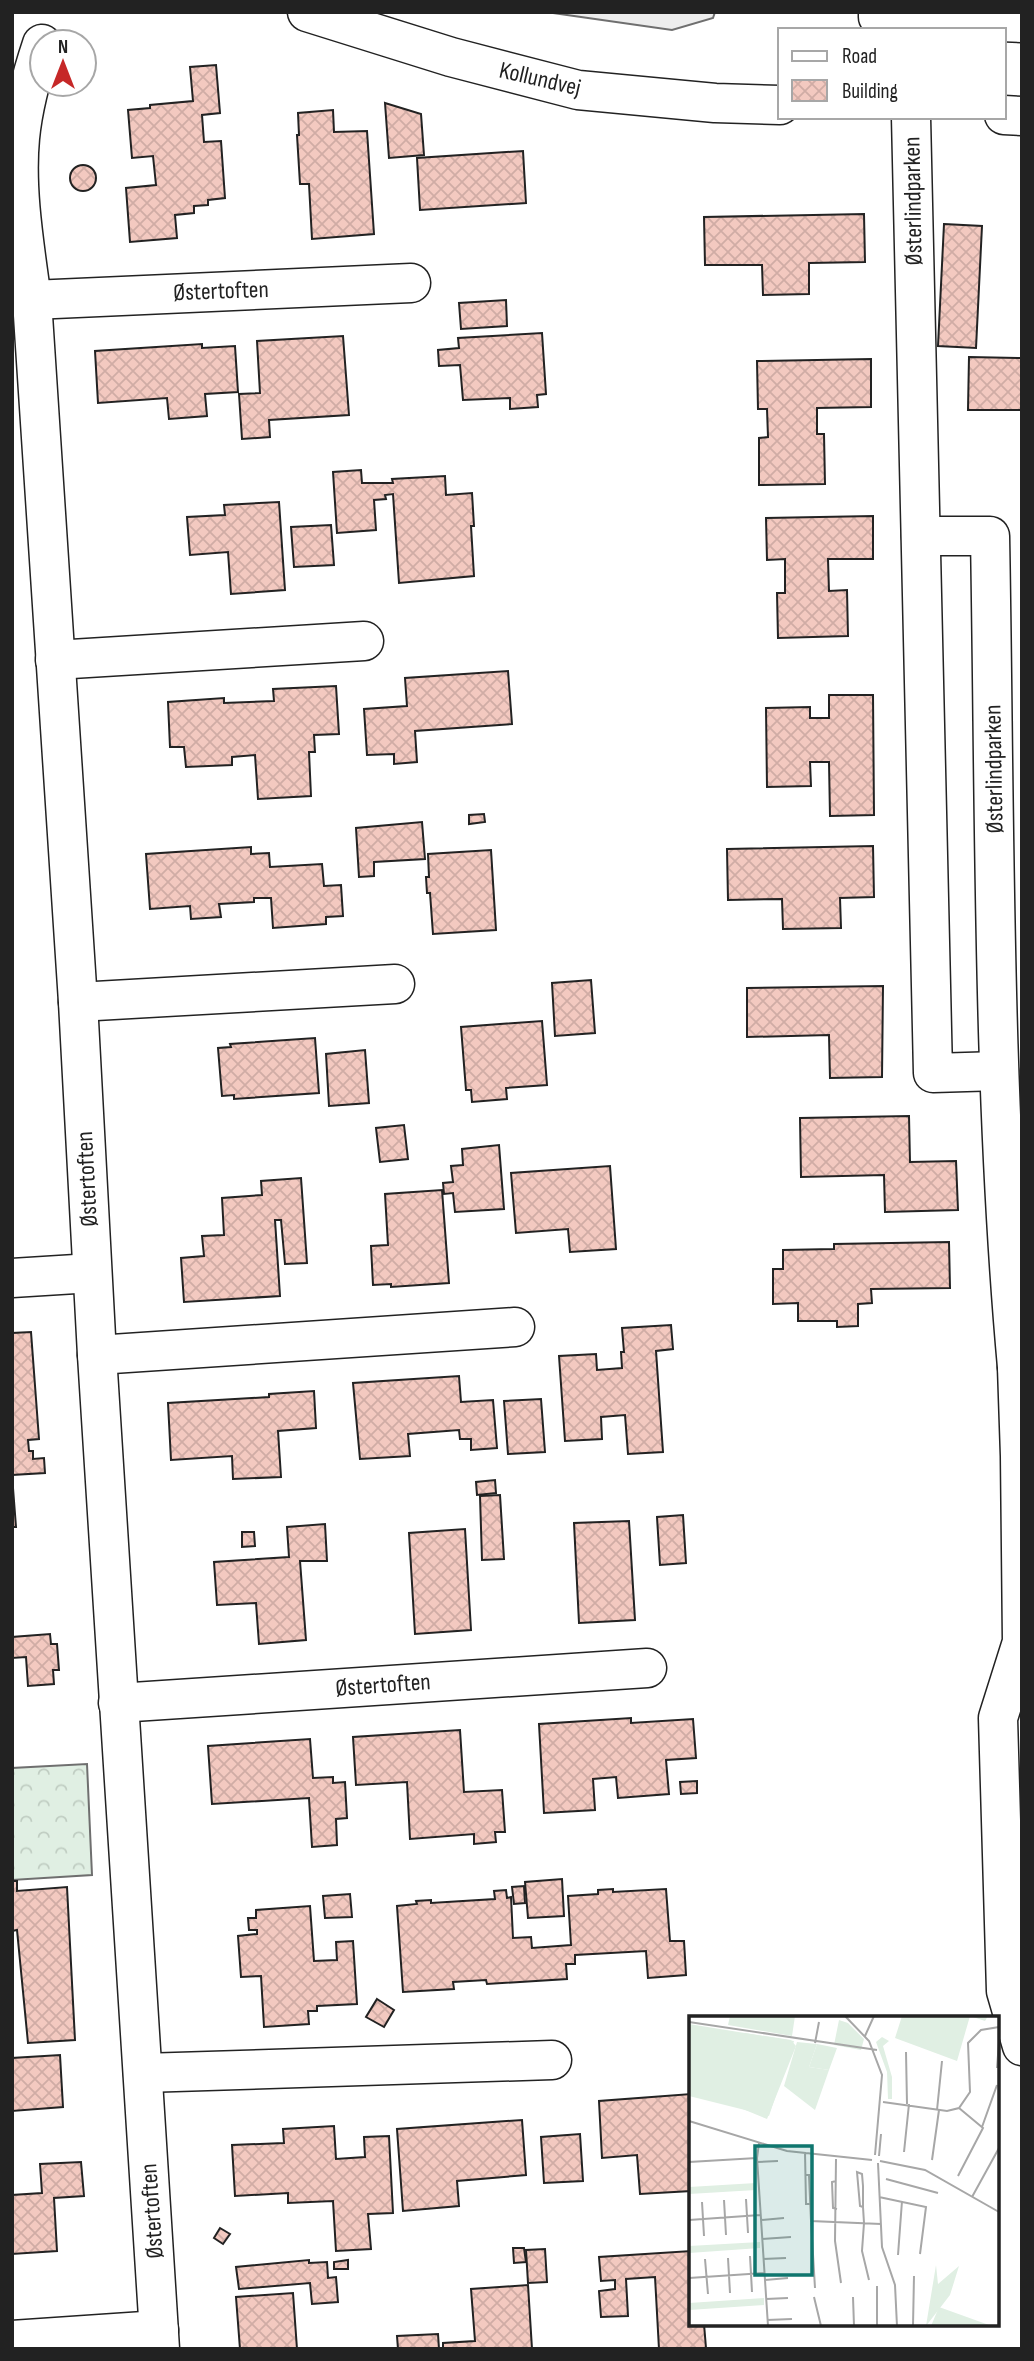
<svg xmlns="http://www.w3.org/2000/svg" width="1034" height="2361" viewBox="0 0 1034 2361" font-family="'Sofia Sans Condensed',sans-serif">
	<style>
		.forest { fill: url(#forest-crowns); stroke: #6f6f6f; stroke-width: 2 }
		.parking { fill: #ededed; stroke: #6f6f6f; stroke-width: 2 }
		.building { fill: url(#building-cross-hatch); stroke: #222; stroke-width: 2 }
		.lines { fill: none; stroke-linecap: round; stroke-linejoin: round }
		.minor-casing { stroke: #222; stroke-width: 41 }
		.minor { stroke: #fff; stroke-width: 38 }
		.labels { text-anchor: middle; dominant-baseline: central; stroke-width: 5; stroke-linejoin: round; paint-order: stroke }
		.street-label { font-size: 24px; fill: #222; stroke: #fff }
		.inset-road { fill: none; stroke: #a7a7a7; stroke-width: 2 }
		.view { fill: #0f766e; fill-opacity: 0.15; stroke: #0f766e; stroke-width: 3.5 }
		.inset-edge { fill: none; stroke: #222; stroke-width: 3.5 }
	</style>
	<defs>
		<pattern id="forest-crowns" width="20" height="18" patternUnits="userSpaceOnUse" patternTransform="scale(1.75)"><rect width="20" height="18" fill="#e0efe3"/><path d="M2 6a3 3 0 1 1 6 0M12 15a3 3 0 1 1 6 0" fill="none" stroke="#c0cdc2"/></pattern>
		<pattern id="building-cross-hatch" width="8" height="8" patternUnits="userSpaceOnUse" patternTransform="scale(1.75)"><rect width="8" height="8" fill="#f3c9c0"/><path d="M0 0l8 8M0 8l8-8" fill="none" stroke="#d0aca5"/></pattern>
	</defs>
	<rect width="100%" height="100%" fill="#fff"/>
	<path class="forest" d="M87,1764L92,1875L12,1880V1768Z"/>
	<path class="parking" d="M546,12H715L713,18L672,30Z"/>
	<g class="building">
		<path d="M216,65L220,113L202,115L204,142L221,141L225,198L208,200V205L194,206V213L175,215L177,238L130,242L126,188L156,185L153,156L132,158L128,110L150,108V105L193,101L190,67Z"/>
		<path d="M385,103L421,114L424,155L389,158Z"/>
		<path d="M333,110L334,132L367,131L374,234L312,239L309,184H300L297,135H299L298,113Z"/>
		<path d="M523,151L526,203L420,210L417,158Z"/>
		<circle cx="83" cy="178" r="13"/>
		<path d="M864,214L865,262L809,263V294L763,295L762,265H705L704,217Z"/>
		<path d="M944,224L982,226L976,348L938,346Z"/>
		<path d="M506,300L507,326L461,329L459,303Z"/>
		<path d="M542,333L546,394L537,395L538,407L510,409V398L463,400L460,365L439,366L438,350L459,348L458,338Z"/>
		<path d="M343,336L349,415L269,420L270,437L242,439L239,394L260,393L257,341Z"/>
		<path d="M202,344V348L235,346L238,392L205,394L207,416L169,419L167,398L98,403L95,351Z"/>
		<path d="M969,357L1022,358V410H968Z"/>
		<path d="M871,359V407L817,408V434H824L825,484L759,485V438L768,437L767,409H758L757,361Z"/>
		<path d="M361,470L362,483H393L392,479L445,476L446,495L472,493L474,526H471L474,576L399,583L393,494L385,495L386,499L374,500L376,530L337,533L333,472Z"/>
		<path d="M279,502L285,590L231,594L228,552L190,555L187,517L225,515L224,505Z"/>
		<path d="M873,516V559H828L829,591L847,590L848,636L778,638L777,593H785V559L767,560L766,518Z"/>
		<path d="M331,525L334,565L294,567L291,527Z"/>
		<path d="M508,671L512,724L415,731L417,762L394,764V754L367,755L364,709L407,706L405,678Z"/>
		<path d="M336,686L339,734L314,735L315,752H309L311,796L258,799L255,755L232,757V765L186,767L184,747H170L168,702L224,698V703L274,701L273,689Z"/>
		<path d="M829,695H873L874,815L830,816L829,762H810L811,786L767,787L766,708L810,707V718H829Z"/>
		<path d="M484,814L485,822L469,824V815Z"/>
		<path d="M422,822L425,859L374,862V876L359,877L356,828Z"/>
		<path d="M873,846L874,897L840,898L841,928L783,929L782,899L728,900L727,849Z"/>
		<path d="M251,847V854L269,853L270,867L322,864L324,886L341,885L343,916L326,917V924L273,928L271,898H254V902L219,904L221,917L191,919L190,906L150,909L146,854Z"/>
		<path d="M491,850L496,930L433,934L430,893H427L426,877H429L428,854Z"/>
		<path d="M591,980L595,1033L555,1036L552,983Z"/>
		<path d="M883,986L882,1077L830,1078L829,1035L747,1037V988Z"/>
		<path d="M542,1021L547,1085L506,1088L507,1099L472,1102L471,1090H466L461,1027Z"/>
		<path d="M315,1038L319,1093L234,1099V1095L222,1096L218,1048L231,1047L230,1044Z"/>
		<path d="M365,1050L369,1103L329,1106L326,1054Z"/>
		<path d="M909,1116L910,1162L956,1161L958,1210L885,1212L884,1175L801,1177L800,1118Z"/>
		<path d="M404,1125L408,1159L380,1162L376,1128Z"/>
		<path d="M499,1145L504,1209L455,1212L453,1193L444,1194L443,1183L453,1182L451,1166L463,1165L462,1149Z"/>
		<path d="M610,1166L616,1249L570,1252L568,1229L516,1233L511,1173Z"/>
		<path d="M301,1178L307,1263L285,1264L281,1220H275L280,1296L184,1302L181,1258L204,1256L202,1236L224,1235L222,1198L262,1195L261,1181Z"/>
		<path d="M442,1190L449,1283L391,1287V1284L373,1285L371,1246L388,1245L385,1194Z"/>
		<path d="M949,1242L950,1288L871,1289L872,1303L858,1304V1326L837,1327V1321H798V1303L773,1304V1269H783V1250L834,1249V1244Z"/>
		<path d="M671,1325L673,1349L656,1351L663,1452L628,1454L625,1415L601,1417L602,1439L565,1441L559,1356L596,1354L597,1370L622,1368L621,1352H624L622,1328Z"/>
		<path d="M31,1332L39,1439L28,1440L29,1451H33V1459L44,1458L45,1473L12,1475L16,1527H12V1333Z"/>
		<path d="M459,1376L461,1402L493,1400L497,1448L471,1450V1439H460L459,1430L408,1434L410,1456L360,1459L353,1383Z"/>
		<path d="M314,1391L316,1428L278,1431L281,1477L233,1479L232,1456L171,1460L168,1403L269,1397V1394Z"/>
		<path d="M541,1399L545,1452L508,1454L504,1401Z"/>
		<path d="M495,1480L496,1493L477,1495L476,1482Z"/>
		<path d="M500,1495L504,1559L482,1560L480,1496Z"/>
		<path d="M683,1515L686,1563L660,1565L657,1517Z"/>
		<path d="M629,1521L635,1620L579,1623L574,1523Z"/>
		<path d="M325,1524L327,1561H300L306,1640L259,1644L256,1603L217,1605L214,1562L289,1557L287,1527Z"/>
		<path d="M465,1529L471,1630L415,1634L409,1533Z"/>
		<path d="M242,1532H254L255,1546L242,1547Z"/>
		<path d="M50,1634L51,1644H57L59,1670H53L54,1684L28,1686L26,1657L12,1658V1637Z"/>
		<path d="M631,1718V1723L693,1719L696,1758L666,1760L669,1794L618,1798L616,1777L593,1779L595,1810L544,1813L539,1724Z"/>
		<path d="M460,1730L464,1792L502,1790L505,1832H495L496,1842L474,1844V1834L410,1839L407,1782L356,1785L353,1737Z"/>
		<path d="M310,1739L313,1778L333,1777V1783L345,1782L347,1818L336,1819L337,1845L312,1847L309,1798L212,1804L208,1746Z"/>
		<path d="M697,1781V1793L681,1794L680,1782Z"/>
		<path d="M562,1879L564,1916L528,1918L525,1882Z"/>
		<path d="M12,1881H17V1891L67,1887L75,2040L28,2043L17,1930L12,1931Z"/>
		<path d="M524,1886L525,1903L514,1904L512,1887Z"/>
		<path d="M613,1889V1892L666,1889L670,1941H684L686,1975L648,1978L646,1951L575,1955V1964H566L567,1979L487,1984L486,1980L453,1982L454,1989L403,1992L397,1906L417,1904L416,1901L431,1900V1903L495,1899L494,1891L506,1890L507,1898L511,1897L513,1938L531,1937L532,1948L571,1945L568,1896L598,1894V1890Z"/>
		<path d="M350,1894L352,1917L325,1918L323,1896Z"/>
		<path d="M310,1906L314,1961L337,1960L336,1942L353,1941L357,2004L317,2006V2011H308L309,2024L264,2027L261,1976L241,1977L238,1936L257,1934V1930H249L248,1918H256V1910Z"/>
		<path d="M377,1999L394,2010L384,2027L366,2017Z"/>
		<path d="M60,2055L63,2107L12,2111V2058Z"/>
		<path d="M691,2094V2191L640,2194L637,2155L602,2158L599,2101Z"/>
		<path d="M522,2120L526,2175L457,2181L459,2206L403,2211L397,2129Z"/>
		<path d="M334,2126L336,2159L365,2157L364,2137L389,2136L393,2213L368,2214L371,2249L336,2251L333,2201L288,2203V2193L235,2196L232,2145L284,2143L283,2129Z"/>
		<path d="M580,2134L583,2181L544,2183L541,2137Z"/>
		<path d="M81,2162L84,2196L54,2198L57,2251L12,2254V2195L42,2193L40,2164Z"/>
		<path d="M220,2228L230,2234L223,2244L214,2238Z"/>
		<path d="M513,2248H524L526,2262L514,2263Z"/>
		<path d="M545,2249L547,2282L528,2283L526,2250Z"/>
		<path d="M691,2251V2324H704L706,2348L659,2349L655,2277L626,2279L628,2316L601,2317L599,2291L615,2289V2280L601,2281L599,2257Z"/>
		<path d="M309,2260V2263L327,2262L328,2278L336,2277L338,2302L312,2304L310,2283L239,2289L236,2267Z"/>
		<path d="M348,2260V2269H334V2262Z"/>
		<path d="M528,2285L532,2349H443V2343L475,2341L471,2289Z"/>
		<path d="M293,2293L297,2349H240L236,2297Z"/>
		<path d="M438,2334L439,2349H398L397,2336Z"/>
	</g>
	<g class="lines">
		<g class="minor-casing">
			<g id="minor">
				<path d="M307,12L451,57L578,90L715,103L780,105"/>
				<path d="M878,12V17L1022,23"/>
				<path d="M42,44C32,74 23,106 20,138C15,190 25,248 32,300L78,1002L97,1355L160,2349"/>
				<path d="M1004,115L1022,116"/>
				<path d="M911,117L933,1073L999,1071"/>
				<path d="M32,300L411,283"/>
				<path d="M921,536H990C995,813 992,1091 1017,1367H1022"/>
				<path d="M55,660L364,641"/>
				<path d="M78,1002L395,984"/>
				<path d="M12,1278L92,1273"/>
				<path d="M97,1355L515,1327"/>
				<path d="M1017,1367L1020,1456L1022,1642L998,1718L1006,1991L1022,2046"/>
				<path d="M118,1703L647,1668"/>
				<path d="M143,2073L552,2060"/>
				<path d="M12,2340L159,2330"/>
			</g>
		</g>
		<use href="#minor" class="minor"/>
	</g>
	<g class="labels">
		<g class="street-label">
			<text transform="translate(540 79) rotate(13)">Kollundvej</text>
			<text transform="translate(913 201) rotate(-91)">Østerlindparken</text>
			<text transform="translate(221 291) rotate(-2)">Østertoften</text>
			<text transform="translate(994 769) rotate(-91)">Østerlindparken</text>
			<text transform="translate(87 1179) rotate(-93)">Østertoften</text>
			<text transform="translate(383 1685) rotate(-4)">Østertoften</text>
			<text transform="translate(152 2211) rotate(-94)">Østertoften</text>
		</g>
	</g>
	<g transform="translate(689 2016)">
		<rect width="310" height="310" fill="#fff"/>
		<path d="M150,4L159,7L175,23L172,34L145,29ZM108,26L128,28L120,51L140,54L126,94L95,70ZM250,291L300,309L242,310Z" fill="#e0efe3"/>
		<path d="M213,0H299L296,5L281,0L268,45L206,22ZM56,17L102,24L107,30L78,103L44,89ZM193,21L200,25L194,30L203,61V83H199L198,56L187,26ZM128,28L148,32L140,54L120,51ZM67,167V174L0,178V171ZM71,226V232L0,237V230ZM247,249L249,268L270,250L261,279L237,310ZM75,282V289L0,294V287Z" fill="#e0efe3"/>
		<path d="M41,0H106L103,20L39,9Z" fill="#e0efe3"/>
		<path d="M0,8L105,25L80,100L0,80Z" fill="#e0efe3"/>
		<path class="inset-road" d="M156,0L180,25L193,59L186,139M0,6L188,34M176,20L185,0M126,27L130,6M217,36L218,88M308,52L310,26M194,86L258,95L270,92L281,76L279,27L292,14L310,11M248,94L253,45M0,105L98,135L183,144M293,111L308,69M70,127L68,142L79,310M116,136L117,188H121M215,136L220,88M190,140L192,118M147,143L146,225L152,267M243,144L250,94M191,145L236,154L310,196M0,146L68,142M68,146L89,145M189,147L193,231L206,269L208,310M117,159H120L122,205L192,208M269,160L294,112L270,92M197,163L249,177M147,165L143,166L144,192L148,193M190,181L237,191L231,238M283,181L310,132M57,183L59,217M35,184L37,219M13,186L15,220M174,191L171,190L168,156L173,158L174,170V191L175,207L173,235L180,264M0,204L71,199M72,204L95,202M122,205L126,272M73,223L102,221M209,239L213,185M61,240L63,276M39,242L41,277M16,243L19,278M74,243L97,242M0,262L75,257M76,264L99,262M125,281L132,310M164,281L165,310M77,283L99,282M78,304L103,303M188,310V270M224,310L225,260"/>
		<path class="view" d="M66,130H123V259H66Z"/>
		<rect width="310" height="310" class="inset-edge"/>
	</g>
	<rect width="1034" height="2361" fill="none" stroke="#222222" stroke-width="28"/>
	<rect x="778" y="28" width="228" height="91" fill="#ffffff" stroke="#a7a7a7" stroke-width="2"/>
	<rect x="792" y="51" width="35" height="10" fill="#ffffff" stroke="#a7a7a7" stroke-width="2"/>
	<text x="842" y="63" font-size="21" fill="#222222">Road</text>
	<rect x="792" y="80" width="35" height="21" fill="url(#building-cross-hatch)" stroke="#a7a7a7" stroke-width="2"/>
	<text x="842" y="98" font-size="21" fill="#222222">Building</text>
	<g transform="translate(63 63)"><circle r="33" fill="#ffffff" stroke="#a7a7a7" stroke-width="2"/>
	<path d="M0-5L12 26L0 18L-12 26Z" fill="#c62828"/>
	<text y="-10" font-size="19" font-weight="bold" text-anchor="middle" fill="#222222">N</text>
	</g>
</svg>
